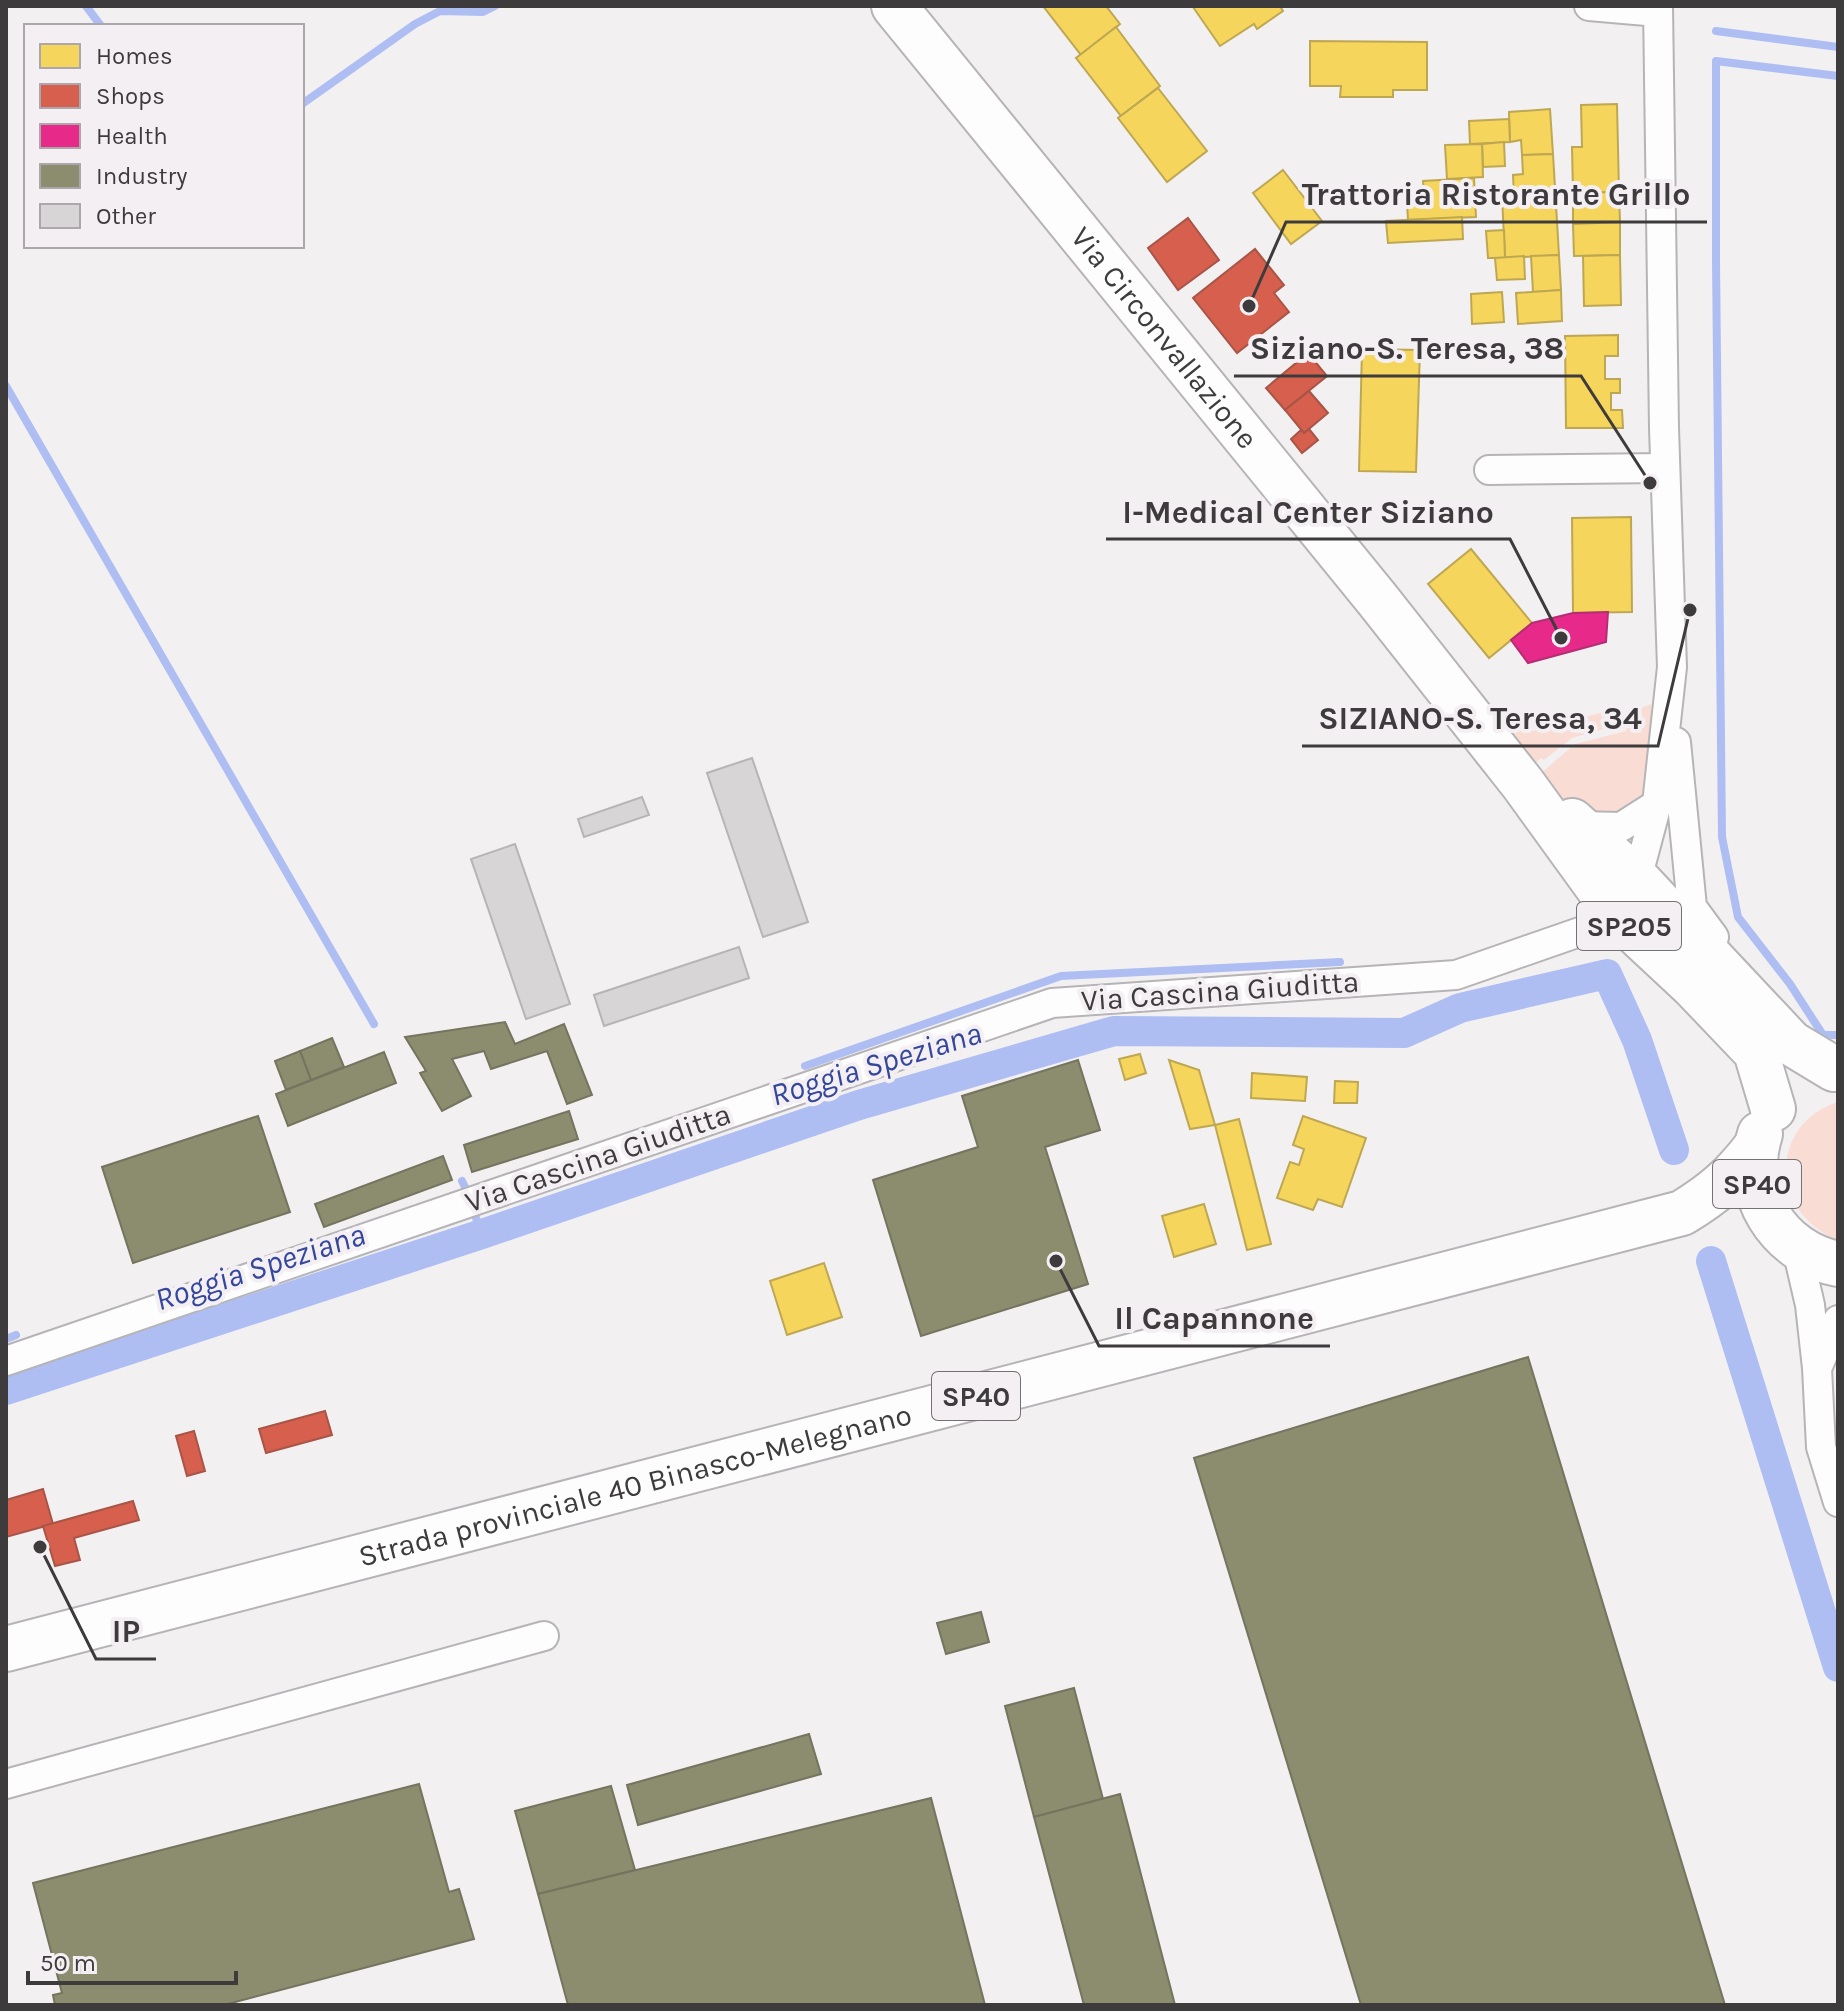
<svg xmlns="http://www.w3.org/2000/svg" width="1844" height="2011" viewBox="0 0 1844 2011" font-family="Karla,sans-serif">
	<style>
		.green { fill: #f9dcd4 }
		.homes { fill: #f6d55c; stroke: #bea752; stroke-width: 2 }
		.shops { fill: #d6604d; stroke: #a85548; stroke-width: 2 }
		.health { fill: #e7298a; stroke: #b42e73; stroke-width: 2 }
		.industry { fill: #8c8c6e; stroke: #74745f; stroke-width: 2 }
		.lines { fill: none; stroke-linecap: round; stroke-linejoin: round }
		.stream { stroke: #aebef3; stroke-width: 8 }
		.canal { stroke: #aebef3; stroke-width: 30 }
		.building { fill: #d8d5d6; stroke: #b6b4b4; stroke-width: 2 }
		.street-casing { stroke: #b6b4b6; stroke-width: 32 }
		.primary-casing { stroke: #b6b4b6; stroke-width: 48 }
		.street { stroke: #fdfdfd; stroke-width: 28 }
		.primary { stroke: #fdfdfd; stroke-width: 44 }
		.labels { text-anchor: middle; dominant-baseline: central; stroke-width: 8; stroke-linejoin: round; paint-order: stroke }
		.shield { fill: #f4eff3; stroke: #747173; stroke-width: 2 }
		.shield-label { font-size: 28px; font-weight: bold; fill: #3d3b3c }
		.street-label { font-size: 30px; fill: #3d3b3c; stroke: #f4eff3 }
		.water-label { font-size: 32px; font-style: italic; fill: #34479d; stroke: #f4eff3 }
		.leader { fill: none; stroke: #3d3b3c; stroke-width: 3 }
		.callout-dot { fill: #3d3b3c; stroke: #f4eff3; stroke-width: 3 }
		.callout-label { font-size: 32px; text-anchor: middle; font-weight: bold; fill: #3d3b3c; stroke: #f4eff3; stroke-width: 8; stroke-linejoin: round; paint-order: stroke }
	</style>
	<rect width="100%" height="100%" fill="#f3f0f2"/>
	<g class="green">
		<path d="M1651,704V777L1644,798L1607,822L1568,804L1540,774L1575,744L1626,731L1629,713Z"/>
		<path d="M1623,707L1621,724L1572,738L1544,760L1541,758L1533,765L1497,723L1514,712L1524,733Z"/>
		<path d="M1838,1102V1240C1771,1214 1767,1125 1838,1102Z"/>
	</g>
	<g class="homes">
		<path d="M1043,6H1106L1120,24L1081,55Z"/>
		<path d="M1195,6H1280L1283,11L1257,29L1254,24L1220,46L1193,7Z"/>
		<path d="M1116,27L1160,86L1121,116L1076,58Z"/>
		<path d="M1310,41L1427,42V90H1393V97H1340L1341,86H1310Z"/>
		<path d="M1158,88L1207,151L1167,182L1118,118Z"/>
		<path d="M1617,104L1619,192L1573,193L1572,147H1582L1581,105Z"/>
		<path d="M1550,109L1553,154L1522,155L1521,140L1510,142L1509,112Z"/>
		<path d="M1509,119L1510,142L1470,144L1469,121Z"/>
		<path d="M1504,142L1505,166L1483,167L1482,144Z"/>
		<path d="M1482,144L1483,177L1447,179L1445,145Z"/>
		<path d="M1553,154L1559,255L1505,258L1502,197L1514,196L1513,175L1523,174L1522,155Z"/>
		<path d="M1283,170L1322,221L1291,244L1253,193Z"/>
		<path d="M1474,178L1476,217L1408,220L1407,204L1425,203L1423,181Z"/>
		<path d="M1619,192L1620,222L1573,224V193Z"/>
		<path d="M1462,217L1463,239L1388,243L1386,221Z"/>
		<path d="M1620,222V255L1574,256L1573,224Z"/>
		<path d="M1504,230L1505,258H1488L1486,231Z"/>
		<path d="M1559,255L1561,290L1533,292L1531,256Z"/>
		<path d="M1620,255L1621,305L1584,306L1583,256Z"/>
		<path d="M1524,256L1525,279L1497,280L1495,258Z"/>
		<path d="M1561,290L1562,321L1518,324L1516,293Z"/>
		<path d="M1502,292L1504,322L1472,324L1471,294Z"/>
		<path d="M1618,335V356H1605V379H1620V393H1611V410H1622L1623,428H1566L1565,336Z"/>
		<path d="M1362,349L1420,350L1416,472L1359,471Z"/>
		<path d="M1631,517L1632,612L1573,613L1572,518Z"/>
		<path d="M1471,549L1532,623L1489,658L1428,584Z"/>
		<path d="M1140,1054L1146,1073L1125,1080L1119,1059Z"/>
		<path d="M1169,1060L1199,1070L1215,1125L1190,1129Z"/>
		<path d="M1252,1073L1307,1077L1305,1101L1251,1098Z"/>
		<path d="M1335,1081L1358,1082L1357,1103H1334Z"/>
		<path d="M1303,1116L1366,1138L1342,1207L1318,1199L1313,1210L1277,1198L1290,1162L1299,1165L1304,1149L1293,1145Z"/>
		<path d="M1239,1119L1271,1244L1247,1250L1215,1125Z"/>
		<path d="M1204,1204L1216,1244L1174,1257L1162,1216Z"/>
		<path d="M824,1263L842,1317L787,1335L770,1281Z"/>
	</g>
	<g class="shops">
		<path d="M1188,218L1219,260L1178,290L1148,248Z"/>
		<path d="M1255,249L1284,285L1274,293L1289,312L1237,353L1193,298Z"/>
		<path d="M1308,353L1327,376L1285,410L1266,388Z"/>
		<path d="M1309,391L1328,413L1304,433L1285,410Z"/>
		<path d="M1309,429L1318,440L1302,453L1291,439L1301,430L1304,433Z"/>
		<path d="M325,1411L332,1435L266,1453L259,1429Z"/>
		<path d="M194,1431L205,1471L187,1476L176,1436Z"/>
		<path d="M43,1489L53,1524L6,1537V1500Z"/>
		<path d="M133,1501L139,1520L74,1538L80,1560L55,1566L43,1526Z"/>
	</g>
	<path class="health" d="M1608,612L1606,642L1528,663L1511,640L1532,623L1573,613Z"/>
	<g class="industry">
		<path d="M505,1022L515,1044L564,1024L592,1095L567,1104L547,1051L491,1069L484,1051L452,1059L471,1096L442,1111L420,1073L426,1071L405,1037Z"/>
		<path d="M332,1038L344,1067L311,1080L300,1051Z"/>
		<path d="M300,1051L311,1080L286,1090L275,1061Z"/>
		<path d="M384,1052L396,1083L288,1126L276,1094Z"/>
		<path d="M1078,1060L1100,1130L1045,1147L1088,1284L921,1336L873,1180L978,1147L962,1096Z"/>
		<path d="M569,1111L578,1139L472,1172L464,1145Z"/>
		<path d="M258,1116L290,1212L133,1263L102,1167Z"/>
		<path d="M443,1156L452,1180L324,1227L315,1204Z"/>
		<path d="M1528,1357L1725,2005H1361L1194,1458Z"/>
		<path d="M981,1612L989,1642L946,1654L937,1623Z"/>
		<path d="M1074,1688L1103,1799L1034,1817L1005,1706Z"/>
		<path d="M809,1734L821,1774L638,1825L627,1785Z"/>
		<path d="M419,1784L449,1892L459,1889L474,1939L224,2005H55L53,1995L62,1993L33,1883Z"/>
		<path d="M611,1786L635,1870L538,1894L515,1811Z"/>
		<path d="M1120,1794L1175,2005H1084L1034,1817Z"/>
		<path d="M931,1798L985,2005H568L538,1894Z"/>
	</g>
	<g class="lines">
		<g class="stream">
			<path d="M86,6L101,26"/>
			<path d="M1716,31L1838,47"/>
			<path d="M1838,76L1716,61V262L1722,837L1738,917L1790,984L1823,1035H1838"/>
			<path d="M302,104L415,24L440,11L483,12L495,6"/>
			<path d="M6,386L374,1024"/>
			<path d="M805,1066L1061,976L1340,962"/>
			<path d="M462,1181L466,1189"/>
			<path d="M476,1218L482,1234"/>
			<path d="M6,1339L16,1335"/>
		</g>
		<g class="canal">
			<path d="M1711,1261L1838,1667"/>
			<path d="M6,1390L482,1234L859,1105L1114,1031L1404,1033L1460,1008L1607,974L1637,1040L1674,1150"/>
		</g>
	</g>
	<g class="building">
		<path d="M752,758L808,922L763,937L707,773Z"/>
		<path d="M642,797L649,815L584,837L578,819Z"/>
		<path d="M515,844L570,1004L526,1019L471,859Z"/>
		<path d="M739,947L749,978L604,1026L594,995Z"/>
	</g>
	<g class="lines">
		<g class="street-casing">
			<g id="street">
				<path d="M1589,6L1658,12"/>
				<path d="M1489,470L1665,468"/>
				<path d="M1676,742L1692,907L1714,937"/>
				<path d="M1579,826L1621,827L1657,804"/>
				<path d="M1640,892L1637,879L1657,804L1672,667L1664,428L1658,6"/>
				<path d="M1797,1249L1810,1305L1817,1368L1821,1447L1838,1502"/>
				<path d="M6,1361L1052,1003L1456,975L1620,918"/>
				<path d="M1819,1364L1838,1320"/>
				<path d="M6,1784L544,1636"/>
			</g>
		</g>
		<g class="primary-casing">
			<g id="primary">
				<path id="s1" d="M894,6L1377,599L1523,784L1620,918L1694,987L1756,1052L1773,1109"/>
				<path d="M1572,821L1637,879L1791,1043L1834,1069"/>
				<path d="M1760,1134C1741,1193 1778,1252 1838,1264"/>
				<path id="s2" d="M6,1649L1682,1213C1715,1193 1733,1177 1756,1147"/>
			</g>
		</g>
		<use href="#street" class="street"/>
		<use href="#primary" class="primary"/>
	</g>
	<g class="labels">
		<g class="shield">
			<rect x="1577" y="902" width="104" height="48" rx="6"/>
			<rect x="1713" y="1160" width="88" height="48" rx="6"/>
			<rect x="932" y="1372" width="88" height="48" rx="6"/>
		</g>
		<g class="shield-label">
			<text x="1629" y="926">SP205</text>
			<text x="1757" y="1184">SP40</text>
			<text x="976" y="1396">SP40</text>
		</g>
		<g class="street-label">
			<text stroke="none"><textPath href="#s1" startOffset="428">Via Circonvallazione</textPath></text>
			<text transform="translate(1220 991) rotate(-4)">Via Cascina Giuditta</text>
			<text transform="translate(598 1158) rotate(-19)">Via Cascina Giuditta</text>
			<text stroke="none"><textPath href="#s2" startOffset="650">Strada provinciale 40 Binasco-Melegnano</textPath></text>
		</g>
		<g class="water-label">
			<text transform="translate(876 1064) rotate(-17)">Roggia Speziana</text>
			<text transform="translate(260 1267) rotate(-18)">Roggia Speziana</text>
		</g>
	</g>
	<path class="leader" d="M1249 306L1286 222H1707M1650 483L1581 376H1234M1561 638L1510 539H1106M1690 610L1658 746H1302M1056 1261L1099 1346H1330M40 1547L96 1659H156"/>
	<g class="callout-dot">
		<circle cx="1249" cy="306" r="8"/>
		<circle cx="1650" cy="483" r="8"/>
		<circle cx="1561" cy="638" r="8"/>
		<circle cx="1690" cy="610" r="8"/>
		<circle cx="1056" cy="1261" r="8"/>
		<circle cx="40" cy="1547" r="8"/>
	</g>
	<g class="callout-label">
		<text x="1496" y="205">Trattoria Ristorante Grillo</text>
		<text x="1407" y="359">Siziano-S. Teresa, 38</text>
		<text x="1308" y="523">I-Medical Center Siziano</text>
		<text x="1480" y="729">SIZIANO-S. Teresa, 34</text>
		<text x="1214" y="1329">Il Capannone</text>
		<text x="126" y="1642">IP</text>
	</g>
	<rect width="1844" height="2011" fill="none" stroke="#3d3b3c" stroke-width="16"/>
	<rect x="24" y="24" width="280" height="224" fill="#f4eff3" stroke="#aba7aa" stroke-width="2"/>
	<rect x="40" y="44" width="40" height="24" fill="#f6d55c" stroke="#aba7aa" stroke-width="2"/>
	<text x="96" y="64" font-size="24" fill="#3d3b3c">Homes</text>
	<rect x="40" y="84" width="40" height="24" fill="#d6604d" stroke="#aba7aa" stroke-width="2"/>
	<text x="96" y="104" font-size="24" fill="#3d3b3c">Shops</text>
	<rect x="40" y="124" width="40" height="24" fill="#e7298a" stroke="#aba7aa" stroke-width="2"/>
	<text x="96" y="144" font-size="24" fill="#3d3b3c">Health</text>
	<rect x="40" y="164" width="40" height="24" fill="#8c8c6e" stroke="#aba7aa" stroke-width="2"/>
	<text x="96" y="184" font-size="24" fill="#3d3b3c">Industry</text>
	<rect x="40" y="204" width="40" height="24" fill="#d8d5d6" stroke="#aba7aa" stroke-width="2"/>
	<text x="96" y="224" font-size="24" fill="#3d3b3c">Other</text>
	<path d="M28 1971v12h208v-12" fill="none" stroke="#3d3b3c" stroke-width="4"/>
	<text x="40" y="1971" font-size="24" fill="#3d3b3c" stroke="#f4eff3" stroke-width="6" paint-order="stroke">50 m</text>
</svg>
